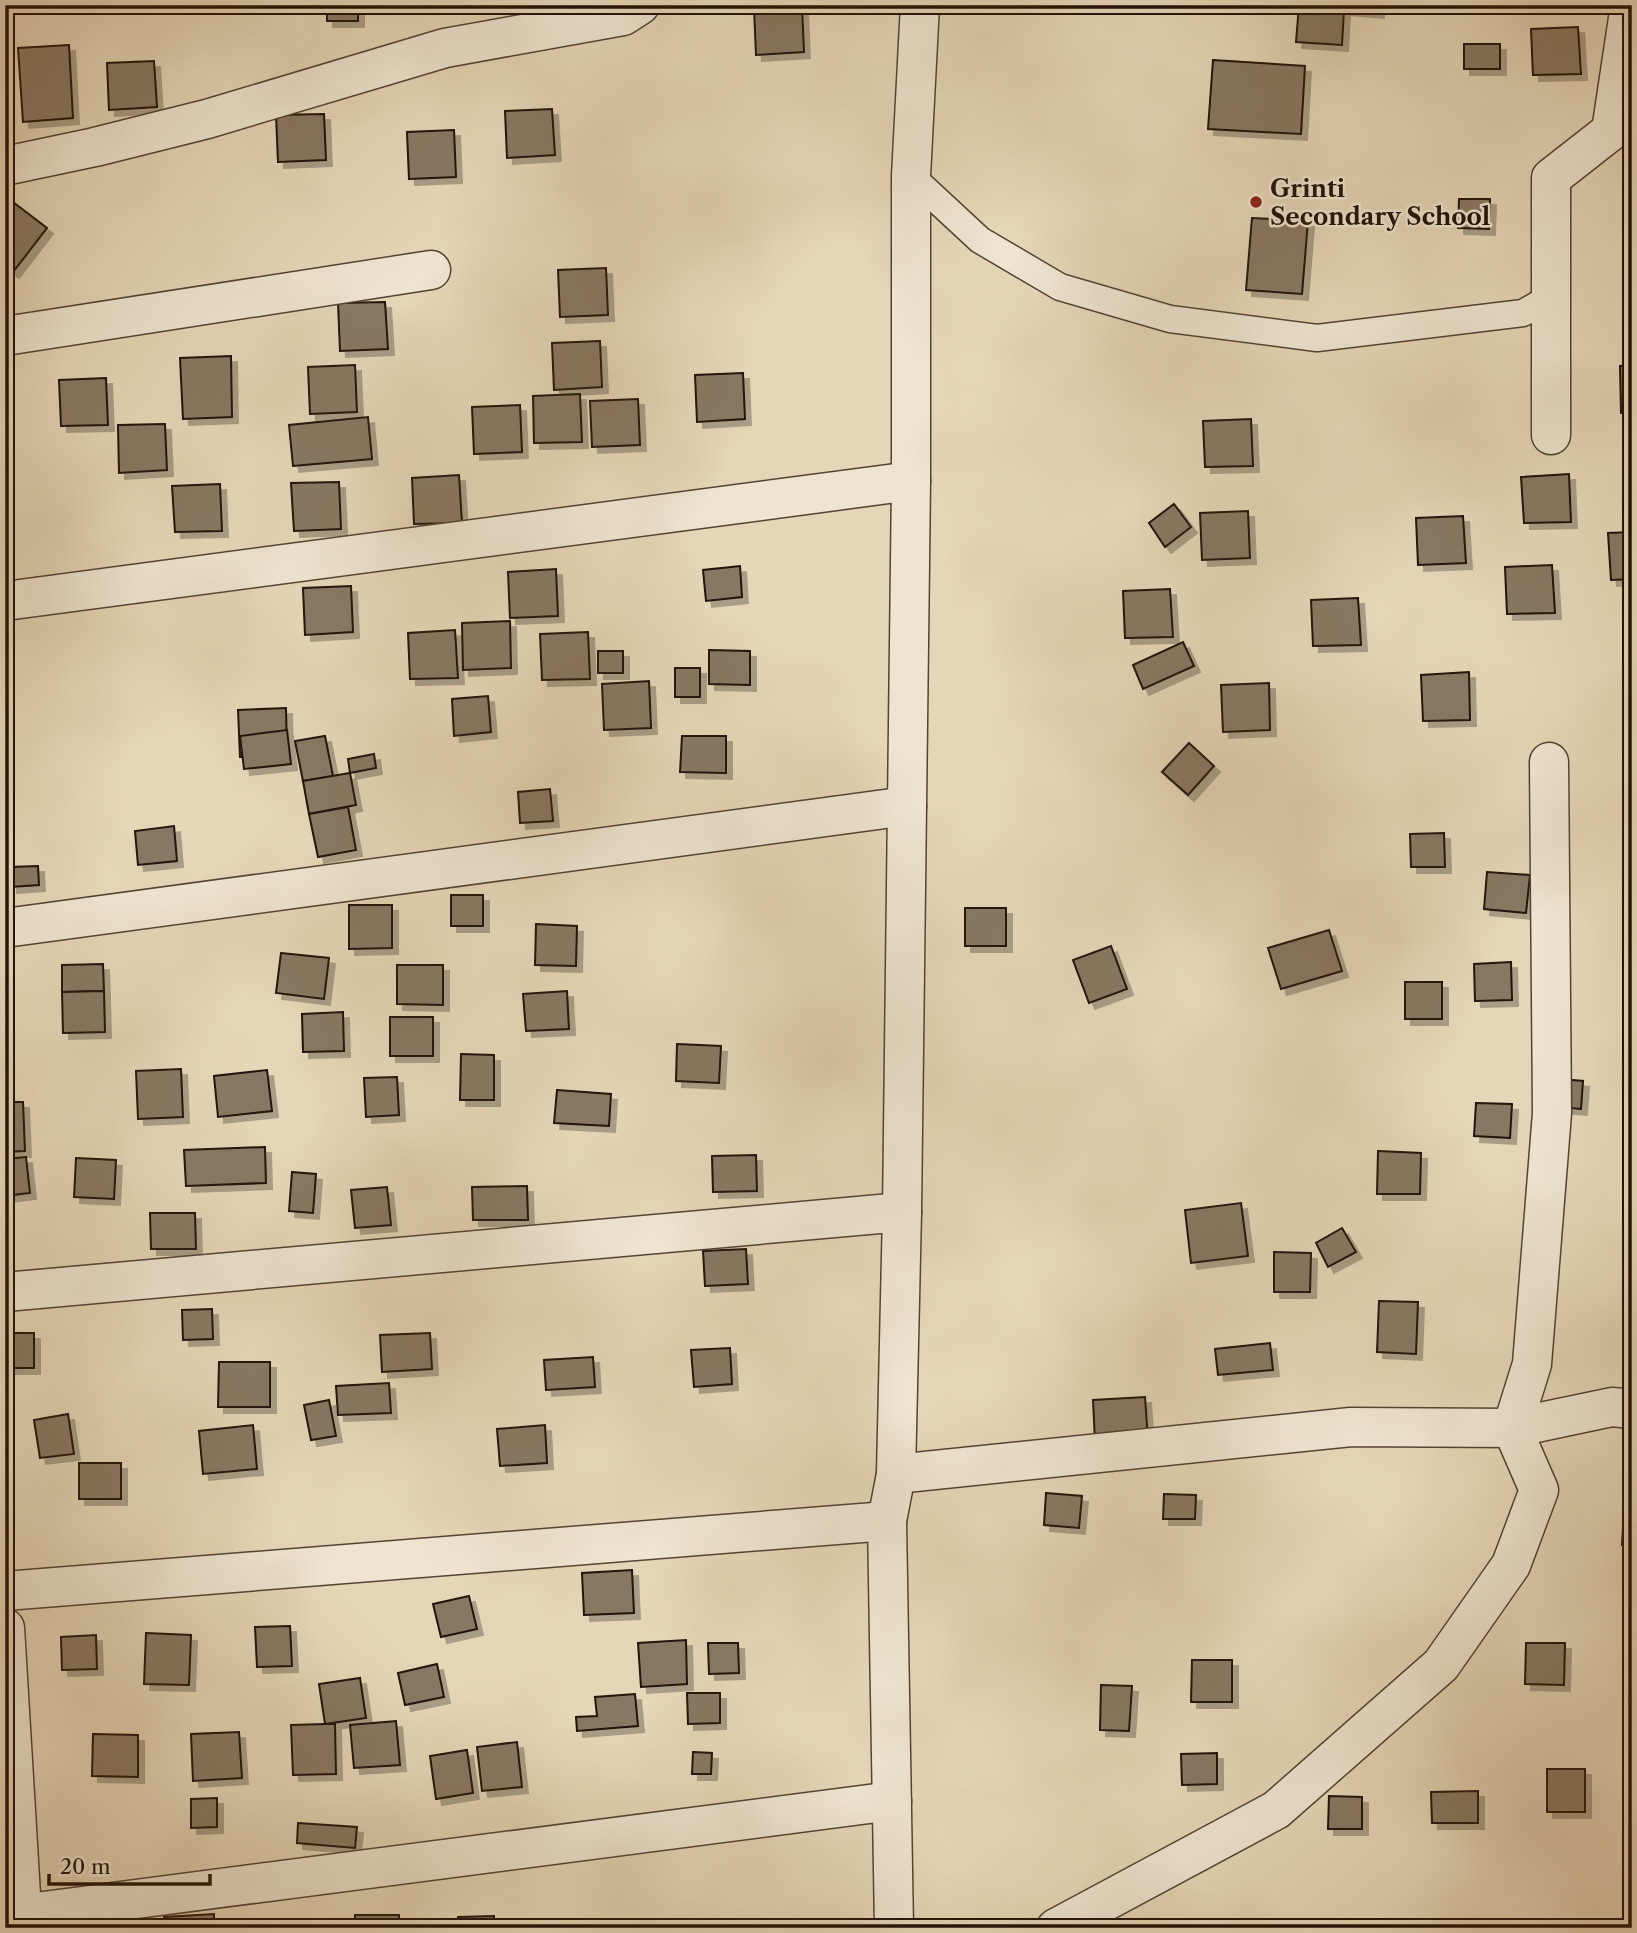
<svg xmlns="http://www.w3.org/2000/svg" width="1637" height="1933" viewBox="0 0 1637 1933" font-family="'Libre Caslon Text',serif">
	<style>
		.building { fill: #887863; stroke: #231209; stroke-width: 2; filter: url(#shadow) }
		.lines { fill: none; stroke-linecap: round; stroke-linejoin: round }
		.lane-casing { stroke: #544334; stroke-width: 29 }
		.street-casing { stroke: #544334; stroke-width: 41 }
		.lane { stroke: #eee4d0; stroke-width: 26 }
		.street { stroke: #eee4d0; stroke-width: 38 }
		.poi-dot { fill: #8f2418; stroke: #eee4d0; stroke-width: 2.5 }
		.labels { text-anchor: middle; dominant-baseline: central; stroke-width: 5; stroke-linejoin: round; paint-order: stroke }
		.poi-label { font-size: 24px; font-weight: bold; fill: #231209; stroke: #eee4d0; text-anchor: start }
	</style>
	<defs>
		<filter id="shadow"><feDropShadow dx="6" dy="6" stdDeviation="0" flood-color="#0004"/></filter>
	</defs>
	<rect width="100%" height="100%" fill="#e5d6b7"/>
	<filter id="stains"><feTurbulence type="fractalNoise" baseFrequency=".00286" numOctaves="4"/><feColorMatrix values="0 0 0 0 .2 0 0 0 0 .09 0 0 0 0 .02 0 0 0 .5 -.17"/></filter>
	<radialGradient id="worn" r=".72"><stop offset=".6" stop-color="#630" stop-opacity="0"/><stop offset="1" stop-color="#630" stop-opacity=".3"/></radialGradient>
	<g class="building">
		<rect x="327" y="5" width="31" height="16"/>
		<path d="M1299,5H1378V12L1344,9L1342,45L1296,42Z"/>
		<path d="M802,6L804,52L756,55L754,8Z"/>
		<path d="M1578,27L1581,74L1533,75L1531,29Z"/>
		<rect x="1464" y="44" width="36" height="25"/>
		<path d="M69,45L73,118L23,122L18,48Z"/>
		<path d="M1213,60L1305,66L1301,134L1208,129Z"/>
		<path d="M154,61L157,107L109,110L107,63Z"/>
		<path d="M552,109L555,155L507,158L505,111Z"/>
		<path d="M324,114L326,160L278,162L276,115Z"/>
		<path d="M454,130L456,177L409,179L407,132Z"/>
		<path d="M5,196L47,228L13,272L5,266Z"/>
		<path d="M1459,199H1490L1489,229L1458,228Z"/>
		<path d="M1252,218L1308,221L1302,294L1246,290Z"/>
		<path d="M606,268L608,315L560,317L558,270Z"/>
		<path d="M385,302L388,349L340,351L338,303Z"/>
		<path d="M600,341L602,387L554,390L552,343Z"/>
		<path d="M231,356L232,417L183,419L180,358Z"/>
		<path d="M355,365L357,412L310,414L308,367Z"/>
		<path d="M1632,365V412L1621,413L1620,366Z"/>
		<path d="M743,373L745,419L697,422L695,375Z"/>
		<path d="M106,378L108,425L61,426L59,380Z"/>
		<path d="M580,394L582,442L534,443L533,396Z"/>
		<path d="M638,399L640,445L592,447L590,401Z"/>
		<path d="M520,405L522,452L474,454L472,407Z"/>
		<path d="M368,417L372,459L293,466L289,425Z"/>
		<path d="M1251,419L1253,466L1205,467L1203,421Z"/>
		<path d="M165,424L167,470L119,473L118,425Z"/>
		<path d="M1569,474L1571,522L1524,523L1521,477Z"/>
		<path d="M459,475L462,523L414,524L412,478Z"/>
		<path d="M339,482L341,529L294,531L291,483Z"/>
		<path d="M220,484L222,531L175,532L172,486Z"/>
		<path d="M1174,504L1191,527L1165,547L1149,523Z"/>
		<path d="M1248,511L1250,558L1202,560L1200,513Z"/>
		<path d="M1463,516L1466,563L1418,565L1416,518Z"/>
		<path d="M1632,532V579L1611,580L1608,533Z"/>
		<path d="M1552,565L1555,613L1507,614L1505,567Z"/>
		<path d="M740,566L742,597L706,601L703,570Z"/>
		<path d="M556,569L558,616L510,618L508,572Z"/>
		<path d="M351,586L353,632L305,635L303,588Z"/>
		<path d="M1170,589L1173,637L1125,638L1123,591Z"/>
		<path d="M1358,598L1361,645L1313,646L1311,600Z"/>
		<path d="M510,621L511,668L463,670L462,623Z"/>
		<path d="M455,630L458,678L410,679L408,633Z"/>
		<path d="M588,632L590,679L542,680L540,634Z"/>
		<path d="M1183,642L1194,666L1143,689L1133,665Z"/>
		<path d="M709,650L750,651V685L709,684Z"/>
		<rect x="598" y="651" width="25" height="22"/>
		<rect x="675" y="668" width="25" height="29"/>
		<path d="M1469,672L1470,720L1423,721L1421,675Z"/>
		<path d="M649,681L651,728L604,730L602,684Z"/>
		<path d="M1269,683L1270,730L1223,732L1221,685Z"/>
		<path d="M488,696L491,732L454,736L452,699Z"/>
		<path d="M286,708L287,754L240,757L238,710Z"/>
		<path d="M287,730L291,764L244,769L240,736Z"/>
		<path d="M325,736L333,776L303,781L295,741Z"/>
		<path d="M682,736H726V773L680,772Z"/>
		<path d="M1189,743L1214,766L1188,795L1162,772Z"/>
		<path d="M374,754L376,768L350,773L348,759Z"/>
		<path d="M350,773L356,805L309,814L303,781Z"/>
		<path d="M550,789L553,821L520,823L518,792Z"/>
		<path d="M348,807L356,850L318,857L309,814Z"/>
		<path d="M174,826L177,861L138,865L135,831Z"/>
		<path d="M1444,833L1445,867H1411L1410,834Z"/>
		<path d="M38,866L39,885L11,887L10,867Z"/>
		<path d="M1487,872L1530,875L1526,913L1484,909Z"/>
		<rect x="451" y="895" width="32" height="31"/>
		<path d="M349,905H392V948L349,949Z"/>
		<rect x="965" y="908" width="41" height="38"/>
		<path d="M536,924L577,926L576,966L535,965Z"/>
		<path d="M1329,930L1342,971L1281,989L1268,948Z"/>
		<path d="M1111,946L1127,989L1089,1003L1073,960Z"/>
		<path d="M281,953L329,958L324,999L276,993Z"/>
		<path d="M1511,962L1512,1000L1475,1001L1474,964Z"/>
		<path d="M103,964L104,991L62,992V965Z"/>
		<path d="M397,965H443V1005L397,1004Z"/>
		<rect x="1405" y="982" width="37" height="37"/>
		<path d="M104,991L105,1032L63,1033L62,992Z"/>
		<path d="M567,991L569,1029L526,1031L523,994Z"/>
		<path d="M343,1012L344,1051L303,1052L302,1014Z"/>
		<rect x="390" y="1017" width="43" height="39"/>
		<path d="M677,1044L721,1046L719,1083L676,1081Z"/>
		<path d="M461,1054L494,1055V1100H460Z"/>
		<path d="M181,1069L183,1117L138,1119L136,1071Z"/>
		<path d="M267,1070L272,1111L218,1117L214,1076Z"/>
		<path d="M397,1077L399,1115L366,1117L364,1078Z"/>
		<path d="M1561,1079L1583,1081L1581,1109L1559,1107Z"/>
		<path d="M557,1090L611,1094L609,1126L554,1123Z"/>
		<path d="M5,1102H23L25,1151L5,1152Z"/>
		<path d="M1476,1103L1512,1104L1510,1138L1474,1136Z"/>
		<path d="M265,1147L266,1183L186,1186L184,1150Z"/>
		<path d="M1378,1151L1421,1153L1420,1194H1377Z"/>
		<path d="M756,1155L757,1191L713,1192L712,1156Z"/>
		<path d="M26,1157L30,1193L5,1196V1159Z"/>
		<path d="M76,1158L116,1160L114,1199L74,1197Z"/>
		<path d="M292,1172L316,1174L313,1213L289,1211Z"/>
		<path d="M527,1186L528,1220H473L472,1187Z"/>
		<path d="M387,1187L391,1225L355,1228L351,1190Z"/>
		<path d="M1241,1203L1248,1256L1191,1263L1185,1210Z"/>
		<path d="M150,1213H195L196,1249H151Z"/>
		<path d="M1342,1228L1356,1252L1328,1267L1316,1243Z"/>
		<path d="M746,1249L748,1284L705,1286L703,1251Z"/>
		<path d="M1274,1252L1311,1253L1310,1292H1274Z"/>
		<path d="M1379,1301L1418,1302L1416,1354L1377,1352Z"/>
		<path d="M212,1309L213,1339L183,1340L182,1310Z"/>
		<rect x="5" y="1333" width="29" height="35"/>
		<path d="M430,1333L432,1369L382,1372L380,1335Z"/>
		<path d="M1270,1343L1273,1370L1218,1375L1215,1349Z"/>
		<path d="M730,1348L732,1384L694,1387L691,1350Z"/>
		<path d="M593,1357L595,1387L546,1390L544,1360Z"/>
		<path d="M219,1362H270V1407H218Z"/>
		<path d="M389,1383L391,1413L338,1415L336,1386Z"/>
		<path d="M1145,1397L1148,1439L1095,1442L1093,1400Z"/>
		<path d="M329,1400L336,1436L311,1440L304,1405Z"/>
		<path d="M68,1414L74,1454L40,1458L34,1420Z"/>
		<path d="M253,1425L257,1469L203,1474L199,1431Z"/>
		<path d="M545,1425L547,1463L500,1466L497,1429Z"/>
		<rect x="79" y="1463" width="42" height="36"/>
		<path d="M1626,1473L1632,1474V1545H1622Z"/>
		<path d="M1046,1493L1082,1496L1079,1528L1044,1525Z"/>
		<path d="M1164,1494L1196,1495L1195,1519H1163Z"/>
		<path d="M632,1570L634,1613L584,1615L582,1573Z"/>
		<path d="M469,1596L477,1629L441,1637L433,1604Z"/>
		<path d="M290,1626L292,1666L257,1667L255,1627Z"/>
		<path d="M146,1633L191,1635L189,1685L144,1684Z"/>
		<path d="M96,1635L97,1669L62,1670L61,1637Z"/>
		<path d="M686,1640L687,1684L641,1687L638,1643Z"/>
		<path d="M708,1643H738L739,1673L709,1674Z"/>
		<path d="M1526,1643H1565L1564,1685L1525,1684Z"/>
		<path d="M1192,1660H1232V1702H1191Z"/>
		<path d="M437,1664L444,1697L405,1705L398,1673Z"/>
		<path d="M360,1678L366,1718L325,1724L319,1684Z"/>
		<path d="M1101,1685L1132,1686L1129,1731L1100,1730Z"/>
		<path d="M687,1693H720V1723L688,1724Z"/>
		<path d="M635,1694L638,1726L577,1731L576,1717L597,1716L595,1697Z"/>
		<path d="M396,1721L400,1765L354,1768L350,1725Z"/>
		<path d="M325,1724H335L336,1774L293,1775L291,1725Z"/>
		<path d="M239,1732L242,1778L193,1781L191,1734Z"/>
		<path d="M93,1734L138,1735V1777L92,1776Z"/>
		<path d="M517,1742L522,1787L482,1791L477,1747Z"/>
		<path d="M467,1750L473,1793L436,1799L430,1756Z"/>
		<path d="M693,1752L712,1753L711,1774H692Z"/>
		<path d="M1217,1753V1784L1182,1785L1181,1754Z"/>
		<rect x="1547" y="1769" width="38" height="43"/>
		<path d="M1478,1791V1823H1432L1431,1792Z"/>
		<path d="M1329,1796L1362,1797V1829H1328Z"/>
		<path d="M217,1798V1827L191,1828V1799Z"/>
		<path d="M298,1823L357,1827L355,1848L297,1843Z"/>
		<path d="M214,1914V1928H164V1917Z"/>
		<rect x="355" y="1915" width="44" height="13"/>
		<path d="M494,1916V1928H458V1917Z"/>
	</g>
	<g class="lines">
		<g class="lane-casing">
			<path id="lane" d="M911,176L980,240L1060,287L1170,319L1317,338L1523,313L1551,297"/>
		</g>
		<g class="street-casing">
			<g id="street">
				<path d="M5,166L95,147L207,119L445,48L623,16L640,5"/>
				<path d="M5,336L431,270"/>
				<path d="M1551,435V178L1611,131L1630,5"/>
				<path d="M5,601L911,481"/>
				<path d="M5,928L907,806"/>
				<path d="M5,1292L902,1212"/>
				<path d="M896,1474L1351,1427L1512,1428L1532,1364L1552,1113L1549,762"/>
				<path d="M5,1591L887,1521"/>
				<path d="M5,1628L23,1928"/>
				<path d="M5,1916L892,1801"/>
				<path d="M894,1928L887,1521L896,1474L902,1212L911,481V176L920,5"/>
				<path d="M1056,1928L1276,1810L1441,1665L1511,1565L1539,1490L1512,1428L1612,1407L1632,1409"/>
			</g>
		</g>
		<use href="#lane" class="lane"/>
		<use href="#street" class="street"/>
	</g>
	<circle class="poi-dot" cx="1256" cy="202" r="7"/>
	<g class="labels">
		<g class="poi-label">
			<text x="1270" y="188">Grinti<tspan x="1270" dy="28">Secondary School</tspan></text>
		</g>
	</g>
	<rect width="1637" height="1933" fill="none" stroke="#e5d6b7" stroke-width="28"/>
	<rect x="7" y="7" width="1623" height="1919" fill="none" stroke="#231209" stroke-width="3.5"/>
	<rect x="14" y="14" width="1609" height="1905" fill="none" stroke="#231209" stroke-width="2"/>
	<path d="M49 1874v10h161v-10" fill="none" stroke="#231209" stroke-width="3.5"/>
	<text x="60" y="1874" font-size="21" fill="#231209" stroke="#eee4d0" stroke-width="5" paint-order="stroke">20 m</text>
	<rect width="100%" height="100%" filter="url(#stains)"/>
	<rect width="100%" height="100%" fill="url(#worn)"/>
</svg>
